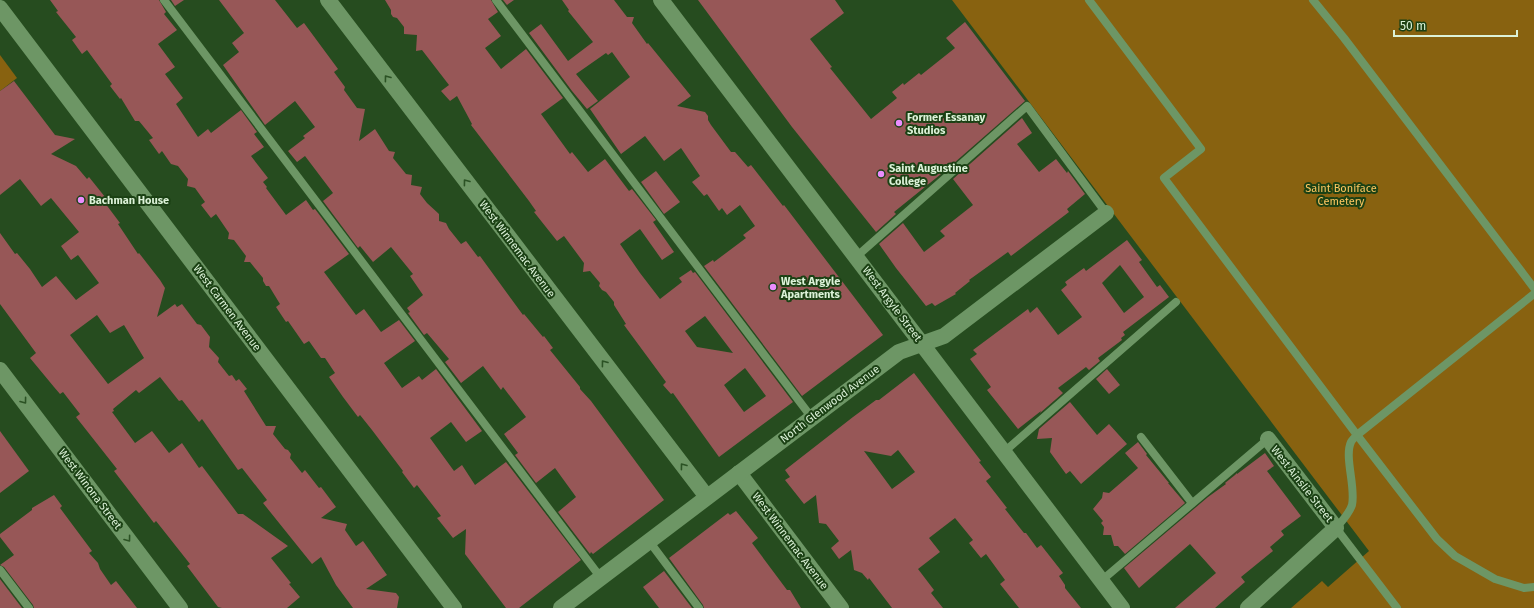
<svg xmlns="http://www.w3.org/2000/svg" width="1534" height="608" viewBox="0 0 1534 608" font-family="'Fira Sans',sans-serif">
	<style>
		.green { fill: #886210 }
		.building { fill: #975757; fill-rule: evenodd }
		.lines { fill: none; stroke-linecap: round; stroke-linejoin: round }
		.lane { stroke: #6d9665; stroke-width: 8 }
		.street { stroke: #6d9665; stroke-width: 16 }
		.oneway { stroke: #2b5224 }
		.poi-dot { fill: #ea8dfd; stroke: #1b4114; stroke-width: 1.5 }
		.labels { text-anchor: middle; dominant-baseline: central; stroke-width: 4; stroke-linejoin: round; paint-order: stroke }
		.poi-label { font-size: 11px; font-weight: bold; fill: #dcf2d8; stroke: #1b4114; text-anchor: start }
		.park-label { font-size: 11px; fill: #fec761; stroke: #1b4114 }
		.street-label { font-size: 11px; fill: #dcf2d8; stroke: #1b4114 }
	</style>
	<rect width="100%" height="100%" fill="#264c1f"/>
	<g class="green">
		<path d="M952,0H1534V608H1291L1322,581L1328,587L1369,551Z"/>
		<path d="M0,55L17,78L0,91Z"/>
	</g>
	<g class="building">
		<path d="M50,0H159L166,12L164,14L177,30L158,44L175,67L165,74L183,98L176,104L198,137L208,129L211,133L241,110L257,132L254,134L264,147L251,156L268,178L263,182L267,187L266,188L286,215L306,200L313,210L315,209L349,254L324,272L356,315L364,309L381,332L399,320L415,341L384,363L402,388L419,376L422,380L436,369L482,431L466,442L451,422L430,438L454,471L462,465L475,485L506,462L581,560L519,608H506L465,554L466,529L453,538L437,518L441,516L417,485L414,488L402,472L403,471L372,430L360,415L358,417L343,397L329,377L335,373L325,358H321L309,341L304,344L288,321L286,322L276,307L280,304L269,286H266L263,281V278L250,262H244L246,256L234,240L228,239L229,233L216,214L211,218L201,205L205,202L195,188L187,186L188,179L178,166L171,164L162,151L159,154L149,140L153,138L139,121H135L121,98L120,99L110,86L112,84L87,50L82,54L72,40L76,37L56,12L58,11Z"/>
		<path d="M171,0H184L175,6Z"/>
		<path d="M219,0H275L297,28L304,23L338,69L334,72L345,87L344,90L357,108L365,109L359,141L375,129L389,151L395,152L393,158L406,174L412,175L411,185L422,187L420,194L427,203L439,214V221L446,223L449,229L461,244L466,241L478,257L480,256L523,315L524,314L543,337L544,336L553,348L550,350L580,387V389L591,401L664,500L593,554L591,552L590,554L558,512L576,497L555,468L536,483L515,455L518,453L504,434L526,417L503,387L501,390L483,366L461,383L445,362L449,359L427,333L424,335L408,313L410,312L407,308L423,295L410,276L413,274L391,247L373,262L360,246L358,248L323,201L333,193L305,156L297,162L288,151L305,138L303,136L315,127L295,101L265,125L223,65L239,52L232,43L244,33Z"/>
		<path d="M385,0H491L498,12L488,19L501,36L485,48L501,69L526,49L563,98L541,114L570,154L572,152L588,172L605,159L629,191L632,189L656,220L653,222L674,252L662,260L640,229L620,244L640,273L660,299L682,282L679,278L691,270L693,273L695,272L793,402L719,457L673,393L671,394L663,385L666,382L624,325L626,324L614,305V302L606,292L602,290L599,286L600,283L590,271L583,272L584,263L564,236L557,241L534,212L536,211L529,201L471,125L472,124L457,96L450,101L441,91L449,85L422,50L416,51L417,35L404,34V27L397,18L393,17L391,14V10ZM705,316L733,353L697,347L685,331ZM745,368L766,396L744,412L724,385Z"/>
		<path d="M503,0H514L507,5Z"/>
		<path d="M562,0H614L627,17H634L632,23L647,44L648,43L691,96L677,106L705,112L708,116V120L711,125L731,152H735L748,167L751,165L783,206L784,205L883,335L802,396L704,266L713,260L714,262L746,238L743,235L755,226L740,205L727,215L722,208L719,211L707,194L704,196L692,182L700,176L681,148L664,161L645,136L621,154L590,109L630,77L612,52L608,55L606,53L576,74L598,101L587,109L572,91L529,33L541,24L568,61L593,42L568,11L569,10Z"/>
		<path d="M698,0H835L844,13L810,39L832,67L830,68L871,119L897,98L892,92L903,83L904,85L919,73L921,75L955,48L946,38L965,22L1025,101L946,170L894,212L896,214L876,232L792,127Z"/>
		<path d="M14,81L55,135L75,139L51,154L76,166L87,179L89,177L105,197L102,199L120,223L118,224L138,254L139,253L160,280L165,288L157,317L175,304L177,307L182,304L197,324L201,325L210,337L209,347L219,358L218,362L229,376L232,375L236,381L239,379L247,389L244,391L266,426H276L273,434L285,449L288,450L291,454L290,458L302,473L305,470L319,488L321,487L336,507L321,518L347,524L345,530L356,546L363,541L387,575L366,589L396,593L399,597L397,608H353L336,585L321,557L312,564L263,503L267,500L242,468L238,470L202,419L199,422L182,400L179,401L160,377L139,393L136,390L113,409L114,411L112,412L135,443L152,431L169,453L182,443L199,468L202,466L238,514H243L288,546L271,558L291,583L289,584L300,597L287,608H222L218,607L187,566L190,564L156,521L154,523L114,471L117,469L76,417L80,414L63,392L60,394L54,387L30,358L36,353L0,304V233L15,254L17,253L30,269L42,287L56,276L76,300L99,283L78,255L71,260L61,246L79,232L51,198L41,206L20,179L0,195V91ZM97,315L110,333L124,325L144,358L108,384L70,335Z"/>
		<path d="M1022,118L1032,133L1017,144L1039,172L1056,159L1067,173L1068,171L1085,194L1067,209L1069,212L1011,256L1008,252L969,280L970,281L955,293L956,294L935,306L932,303L926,306L896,268L879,244L903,223L924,252L945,236L940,231L973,205L953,179Z"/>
		<path d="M656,171L680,202L664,214L641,182Z"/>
		<path d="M1127,240L1142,260L1139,262L1157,287L1160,285L1169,297L1123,332L1125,335L1121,338L1122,340L1098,358L1100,361L1089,370L1086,367L1058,388L1063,393L1040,413L1041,411L1018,429L987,390L991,387L970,359L977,354L973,350L1028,309L1030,313L1037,307L1058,335L1082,317L1061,290L1067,285L1065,282L1084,268L1086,271ZM1120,265L1144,297L1124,313L1102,283Z"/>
		<path d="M1107,369L1120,385L1109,394L1096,379Z"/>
		<path d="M914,373L981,461L979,462L991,477L986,481L1007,508L1005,509L1024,533H1026L1037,548L1041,545L1063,573L1059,576L1065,585V588L1081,608H1019L1000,584L1005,580L986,554L981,558L969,543L973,540L955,518L929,538L940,552L918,569L934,590L931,593L943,608H892L869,578L868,580L862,573L854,570L851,550L839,559L831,548L839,541L826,524L819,523L816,495L804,504L785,480L790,477L785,470L853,417L876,400H879ZM898,450L915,472L892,489L864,451L891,456Z"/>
		<path d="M1070,402L1097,435L1109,424L1127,444L1081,484L1070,471L1066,474L1050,452L1052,438L1037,439L1039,429Z"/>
		<path d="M0,431L29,471L0,493Z"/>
		<path d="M1138,442L1147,454L1146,455L1169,483H1168L1185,503L1125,554L1118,546H1114L1111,535H1103L1104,527L1101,523L1103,521L1093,509L1102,498L1103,492L1109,493L1138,468L1125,453Z"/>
		<path d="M1265,453L1274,466L1267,471L1301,516L1281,531L1284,535L1270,547L1273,551L1241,577L1245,582L1215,608H1175L1216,573L1190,544L1139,588L1124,568L1208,497L1226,484L1225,483L1235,475L1237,473V474Z"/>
		<path d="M54,495L62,506L60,508L92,551L89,553L98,563L100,569L111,585L116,581L137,608H34L33,605L4,567L0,565L14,555L0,537V534L32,510V508Z"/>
		<path d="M736,511L758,538L752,543L787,590H790L801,608H704L703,605L669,558L728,513L730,515Z"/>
		<path d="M664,571L692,608H659L643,587Z"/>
		<path d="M0,579L22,608H0Z"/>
	</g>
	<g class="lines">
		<g class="lane">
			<path d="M164,0L601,578"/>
			<path d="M496,0L812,418"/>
			<path d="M1089,0L1201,149L1164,178L1357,435L1437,539L1455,556L1495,579L1524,588L1534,587"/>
			<path d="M1313,0L1344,38L1534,288"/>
			<path d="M856,257L1027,106L1106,213"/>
			<path d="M1141,437L1192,503"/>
			<path d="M1004,452L1176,302"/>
			<path d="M649,541L699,608"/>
			<path d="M0,570L29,608"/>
			<path d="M1101,581L1268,439"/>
			<path d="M1397,608L1336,528C1342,521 1349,514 1352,505C1356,487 1344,457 1351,442C1352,440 1355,437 1357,435L1534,294"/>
		</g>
		<g class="street">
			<path d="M328,0L707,497"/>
			<path d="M661,0L1122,608"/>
			<path d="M0,8L454,608"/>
			<path d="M0,370L180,608"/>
			<path d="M739,473L841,608"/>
			<path d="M561,608L899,352L944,336L1106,213"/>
			<path d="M1248,608L1336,528L1268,439"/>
		</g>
	</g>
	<defs><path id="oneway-chevron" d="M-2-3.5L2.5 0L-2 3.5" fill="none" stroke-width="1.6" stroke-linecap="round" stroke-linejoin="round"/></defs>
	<g class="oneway">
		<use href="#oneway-chevron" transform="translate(387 78) rotate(-127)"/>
		<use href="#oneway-chevron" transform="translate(466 182) rotate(-127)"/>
		<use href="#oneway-chevron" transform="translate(604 363) rotate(-127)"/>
		<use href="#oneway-chevron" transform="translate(24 401) rotate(53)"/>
		<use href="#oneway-chevron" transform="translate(683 466) rotate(-127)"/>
		<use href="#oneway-chevron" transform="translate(128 539) rotate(53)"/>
	</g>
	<g class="poi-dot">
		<circle cx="899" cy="123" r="4"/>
		<circle cx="881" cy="174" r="4"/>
		<circle cx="81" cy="200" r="4"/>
		<circle cx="773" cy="287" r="4"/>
	</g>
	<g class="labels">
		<g class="poi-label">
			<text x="907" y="117">Former Essanay<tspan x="907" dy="13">Studios</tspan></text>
			<text x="889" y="168">Saint Augustine<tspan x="889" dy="13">College</tspan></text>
			<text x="89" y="200">Bachman House</text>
			<text x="781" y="281">West Argyle<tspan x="781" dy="13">Apartments</tspan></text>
		</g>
		<g class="park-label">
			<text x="1341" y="188">Saint Boniface<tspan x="1341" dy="13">Cemetery</tspan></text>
		</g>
		<g class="street-label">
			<text transform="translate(517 249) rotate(53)">West Winnemac Avenue</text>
			<text transform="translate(892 304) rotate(53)">West Argyle Street</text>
			<text transform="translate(227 308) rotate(53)">West Carmen Avenue</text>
			<text transform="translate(830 404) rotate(-37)">North Glenwood Avenue</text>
			<text transform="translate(1302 484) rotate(52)">West Ainslie Street</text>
			<text transform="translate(90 489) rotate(53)">West Winona Street</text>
			<text transform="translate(790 541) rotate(53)">West Winnemac Avenue</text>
		</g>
	</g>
	<path d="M1394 30v6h123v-6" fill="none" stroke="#dcf2d8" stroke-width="2"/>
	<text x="1400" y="30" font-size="12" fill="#dcf2d8" stroke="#1b4114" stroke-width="3" paint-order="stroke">50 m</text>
</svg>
